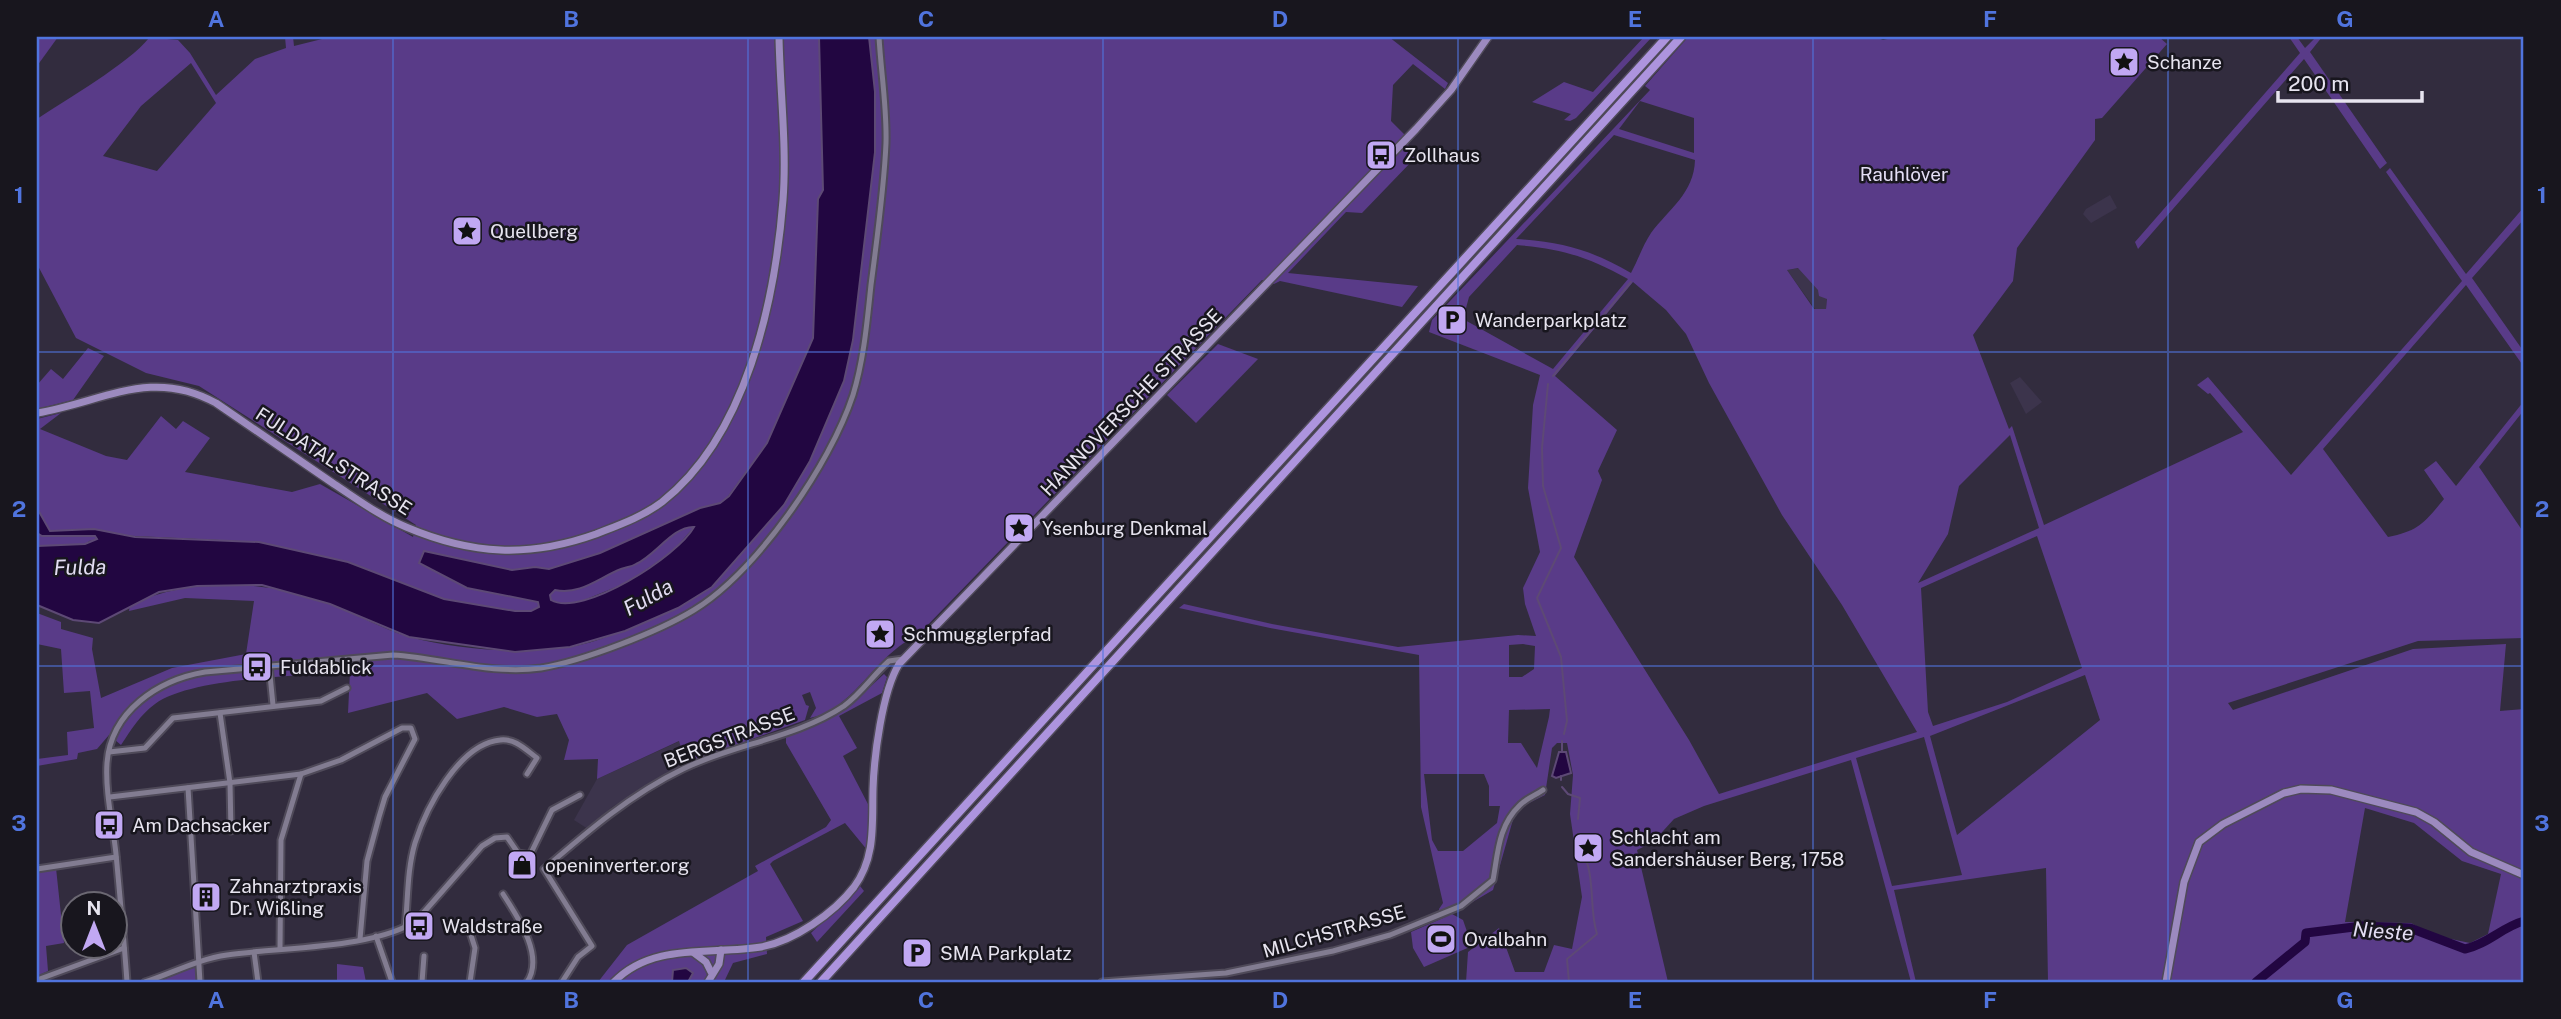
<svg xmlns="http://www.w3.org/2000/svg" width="2561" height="1019" viewBox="0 0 2561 1019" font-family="'Public Sans',sans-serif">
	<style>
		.built { fill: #3c344c }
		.green { fill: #593b88; fill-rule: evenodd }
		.water { fill: #220641; stroke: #5d4975; stroke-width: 2; fill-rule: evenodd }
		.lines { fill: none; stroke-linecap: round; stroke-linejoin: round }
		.stream { stroke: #5d4975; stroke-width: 2 }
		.river { stroke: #220641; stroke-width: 9 }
		.minor-casing { stroke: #4f4a59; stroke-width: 9 }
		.major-casing { stroke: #4f4a59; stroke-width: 10 }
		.highway-casing { stroke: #4f4a59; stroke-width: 11 }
		.minor { stroke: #827c91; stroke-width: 5 }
		.major { stroke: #9c8abf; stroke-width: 7 }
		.highway { stroke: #ad94de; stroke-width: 8 }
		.grid { fill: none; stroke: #5074de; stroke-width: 2; stroke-opacity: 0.55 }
		.labels { text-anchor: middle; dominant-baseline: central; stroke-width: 5; stroke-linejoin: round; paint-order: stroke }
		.poi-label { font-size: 19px; fill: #e7e4ef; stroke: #18161e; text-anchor: start }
		.park-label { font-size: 19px; fill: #e4def5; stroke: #18161e }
		.street-label { font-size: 19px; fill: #e7e4ef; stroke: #18161e }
		.water-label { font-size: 21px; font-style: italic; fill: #e3ddf3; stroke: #18161e }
		.neatline { fill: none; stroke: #5074de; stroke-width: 2.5 }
		.grid-label { font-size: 23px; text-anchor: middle; font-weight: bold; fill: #5074de }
	</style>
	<rect width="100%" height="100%" fill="#322c3e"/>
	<g class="built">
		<path d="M2110,195L2117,208L2091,223L2083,214L2086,209Z"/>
		<path d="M1800,268L1827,299L1826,309H1815L1787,270Z"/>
		<path d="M2020,377L2042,402L2026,414L2010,383Z"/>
		<path d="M680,741L686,763L612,807L588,829L574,820L597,779Z"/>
	</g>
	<g class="green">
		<path d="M37,37H58L37,66Z"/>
		<path d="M145,37L178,40L190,53L216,95L255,59L286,48L285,37H293L294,46L330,37H819L823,191L818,199L813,338L767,443L720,507L694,527L672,552L626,583L584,600L531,611H515L444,599L348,562L259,542L114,535L89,541L85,546L37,548V419L61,413L40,429L106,456L127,460L161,416L176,429L183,421L210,438L185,472L292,492L320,484L413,537L416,525L199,386L146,373L76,338L37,264V119C66,100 129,63 149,38ZM191,63L216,103L157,171L103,156L141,106Z"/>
		<path d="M869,37H1389L1448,83L1445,89L1413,64L1393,85L1391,121L1404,134L1414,159L1362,213L1346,212L1288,273L1418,286L1402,307L1280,281L1274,284L1262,280L917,636C876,653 854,710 810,718L816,708L810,692L802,695L806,705L809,706L805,720L686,763L679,741L597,779L598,759L564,760L569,740L557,714L537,717L504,707L457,719L427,693L348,713L350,672C302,676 192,677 155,704C140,715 131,730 121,745L109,735L97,749L78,753L77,759L37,766V759L68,755L67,732L94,728L90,691L64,693L61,649L37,644V613L61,622V629L93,638L92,649L101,698L172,668L246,654L254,601L185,598L129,611L130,605C193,576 267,580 331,604C358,614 383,630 410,637C459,650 518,654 569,647C587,645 607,636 625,631L853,340L875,152V92Z"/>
		<path d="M1644,37H1652L1576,118L1570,121L1564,120L1571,114L1532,102L1564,82L1593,92Z"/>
		<path d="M1688,37H1875L1883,40L1896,37H2159L2167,44L2102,118L2095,119V140L2017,248L2013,281L1973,335L2009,429L2012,426L2044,525L2243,432L2210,393L2208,394L2197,385L2208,377L2291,475L2462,281L2386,172L2390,168L2466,274L2524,207V219L2472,278L2524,352V367L2466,285L2323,449L2388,537C2419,531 2425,522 2444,499L2424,470L2436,461L2456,486L2524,401V410L2479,467L2524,533V638L2418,641L2228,703L2233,710L2413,649L2506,644L2500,711L2524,709V982H2048L2046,868L1894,890L1916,982H1911L1851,760L1704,806L1674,819L1653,842L1637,850L1668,982H1466L1468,952L1499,928L1515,972H1544L1554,945L1572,949L1582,897L1570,814L1573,775L1567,743H1557L1552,748L1545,795L1523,806L1514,816L1493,890L1452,914L1463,920L1472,946L1424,967L1413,948L1411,932L1450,915L1440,919L1439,909L1443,903L1421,807L1419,655L1270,628L1179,608L1184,604L1272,624L1398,647L1518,635L1536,636L1525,604L1523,588L1540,552L1528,488L1533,405L1540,375L1429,332L1432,320L1650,90L1645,86ZM1640,101L1694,118V153L1619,129ZM1614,135L1695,160C1694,193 1669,209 1651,233C1643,245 1638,260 1631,273C1591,250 1563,242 1516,239ZM1517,245C1563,249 1588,257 1628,279L1553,369L1463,319L1469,297ZM1798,268L1818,290L1819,296L1827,299L1826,309H1814L1787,270ZM1633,282L1666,310L1686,334L1709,383L1782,515L1842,605L1917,732L1719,794L1689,740L1574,557L1602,480L1598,471L1617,430L1555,376ZM2010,435L2039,528L1918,583L1948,534L1959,486ZM2037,536L2082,668L2007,702L1933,726L1928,712L1921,588ZM1523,644L1535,646L1534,669L1522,677H1509V645ZM2085,675L2100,720L1957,835L1930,736ZM1550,709L1549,717L1537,768L1521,743H1508L1509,710ZM1924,737L1962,875L1892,886L1856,758ZM1424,774H1484L1489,786V806H1500L1497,823L1463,851H1438L1432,840ZM2365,808L2414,823L2462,861L2501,874L2488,934L2470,943L2432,935L2411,923L2345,922Z"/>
		<path d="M2289,37H2297L2305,48L2316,37H2322L2310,52L2387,163L2380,169L2304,59L2138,249L2135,242L2300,53Z"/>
		<path d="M1218,344L1258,359L1196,423L1167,395Z"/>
		<path d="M88,348L104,356L73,400L37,409V385L51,369L63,379Z"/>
		<path d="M884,674L887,677L882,693L839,716L857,748L843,756L869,806L868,851L845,823L773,861L770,864L803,921L766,937L767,954L733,963L724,982H598L627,945L758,871L755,866L826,827L831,820L786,743V737L857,699Z"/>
		<path d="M56,868L64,943L46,946L48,971L37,976V871Z"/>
		<path d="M860,886L864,891L817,942L811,933Z"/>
		<path d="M337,964L363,967L366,982H337Z"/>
		<path d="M196,966L198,982H160V981Z"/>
	</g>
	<g class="water">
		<path d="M819,37H869L875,92V152L853,340L844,381L810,461L784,505L712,587L678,608L625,631L570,647L515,652L409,637L330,604L262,585L197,586L159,592L99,623L73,620L37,605V546L85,544L97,539L95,536H42L37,533V508L50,531L94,529L135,537L259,542L348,562L444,599L515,611H531L539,607L538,602L467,588L419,563L424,551L512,570L535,567L549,569L600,553L700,508L720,503L729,496L767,443L813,338L818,199L823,190ZM694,527C678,556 582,618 551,600L550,595L555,590C581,595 598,578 621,569C626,567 631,567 636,564C655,556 673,526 694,527Z"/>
		<path d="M1559,752H1566L1571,773L1556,778L1552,776Z"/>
		<path d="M686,968L693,973L688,982H672L673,970Z"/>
	</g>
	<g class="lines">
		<g class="stream">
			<path d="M1553,376L1631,282"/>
			<path d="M1548,384L1542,448L1543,486L1561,548L1537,598L1561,657L1567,721L1564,734"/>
			<path d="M1562,741V752"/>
			<path d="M1561,776V780"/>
			<path d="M1562,787L1568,794L1580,798L1578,819"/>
			<path d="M1569,982L1567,959L1597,934C1590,912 1594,888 1588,866C1584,855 1580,846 1578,834"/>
		</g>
		<path class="river" d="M2256,982L2305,942L2306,933L2362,926L2410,928L2465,949C2488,944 2502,927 2524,921"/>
		<g class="minor-casing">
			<g id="minor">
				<path d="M269,665L273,705"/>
				<path d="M220,713L230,783L231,831"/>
				<path d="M109,752L145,748L173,718L321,701L347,688"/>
				<path d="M188,788L200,982"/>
				<path d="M110,797L301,774L341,760L402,728H411L415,739L385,797L379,817L367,861L360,939"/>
				<path d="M37,869L116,857"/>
				<path d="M503,894C517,916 545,956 527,982"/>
				<path d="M405,928C408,900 407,870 415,843C426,808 459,744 500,740C515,738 526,750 537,758L527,774"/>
				<path d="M469,929L475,948L470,982"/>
				<path d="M376,936L392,982"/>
				<path d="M280,949L281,840L301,774"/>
				<path d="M254,952L258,982"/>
				<path d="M37,980L124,948"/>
				<path d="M127,982C124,939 120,897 116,854C113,825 105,792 107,763C111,711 158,680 205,672L393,655C442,658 491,675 541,668C583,661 658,632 694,610C757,571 830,465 853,395C864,359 867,322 871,285C877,238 884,190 886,143C887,108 881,72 879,37"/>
				<path d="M145,982C173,973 198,959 227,955C278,947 377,949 417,920L482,846L495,838L507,837L518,853L530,855L552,810L580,795"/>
				<path d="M422,982L424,956"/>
				<path d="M562,982L578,957L592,946L544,869C588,831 631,794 683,769C734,744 796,738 844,706C862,693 873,675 889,661L903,659"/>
				<path d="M1102,982L1226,973L1333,951L1390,935L1461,906L1493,880C1498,853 1498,826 1520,805C1527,798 1536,795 1543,790"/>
			</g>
		</g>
		<g class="major-casing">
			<g id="major">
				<path d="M37,413C103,402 151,367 216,403C255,430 295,457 334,484C357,499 381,517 406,527C472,555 529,558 596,534C619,525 642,517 662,502C746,436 775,302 783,200C787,147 780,91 779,37"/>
				<path d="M694,953L706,962L711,972"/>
				<path d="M614,982C652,942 712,955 761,947C794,941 834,913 854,887C876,857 872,824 873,789C874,757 882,692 899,664L1416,129L1451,90L1488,37"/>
				<path d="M708,982L719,964L721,950"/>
				<path d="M2166,982L2184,882L2199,842L2223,824L2284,793L2301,789L2331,790L2416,812L2434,822L2471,852L2524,875"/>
			</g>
		</g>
		<g class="highway-casing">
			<g id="highway">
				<path d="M804,982L1667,37"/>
				<path d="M821,982L1681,37"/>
			</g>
		</g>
		<use href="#minor" class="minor"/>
		<use href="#major" class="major"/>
		<use href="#highway" class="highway"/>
	</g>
	<path class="grid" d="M393,37V982M748,37V982M1103,37V982M1458,37V982M1813,37V982M2168,37V982M37,352H2524M37,666H2524"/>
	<defs>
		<g id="sight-square" transform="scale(1.575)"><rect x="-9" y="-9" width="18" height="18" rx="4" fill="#c1a8f3" stroke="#18161e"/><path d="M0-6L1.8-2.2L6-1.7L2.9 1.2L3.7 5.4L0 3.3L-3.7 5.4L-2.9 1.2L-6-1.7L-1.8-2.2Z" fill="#111"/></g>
		<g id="bus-square" transform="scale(1.575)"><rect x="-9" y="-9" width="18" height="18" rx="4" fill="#c1a8f3" stroke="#18161e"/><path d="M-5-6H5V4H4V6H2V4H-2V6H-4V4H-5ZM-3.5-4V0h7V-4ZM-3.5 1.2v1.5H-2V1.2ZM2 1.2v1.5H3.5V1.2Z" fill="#111"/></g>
		<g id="parking-square" transform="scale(1.575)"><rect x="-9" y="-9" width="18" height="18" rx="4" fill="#c1a8f3" stroke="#18161e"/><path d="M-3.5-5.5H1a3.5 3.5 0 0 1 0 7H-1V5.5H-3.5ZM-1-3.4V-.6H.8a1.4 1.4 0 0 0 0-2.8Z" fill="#111"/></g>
		<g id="shop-square" transform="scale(1.575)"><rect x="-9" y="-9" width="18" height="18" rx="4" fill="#c1a8f3" stroke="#18161e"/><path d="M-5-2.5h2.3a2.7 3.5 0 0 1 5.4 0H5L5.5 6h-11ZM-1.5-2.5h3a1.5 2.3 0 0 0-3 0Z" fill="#111"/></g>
		<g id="building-square" transform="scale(1.575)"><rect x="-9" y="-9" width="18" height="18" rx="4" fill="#c1a8f3" stroke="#18161e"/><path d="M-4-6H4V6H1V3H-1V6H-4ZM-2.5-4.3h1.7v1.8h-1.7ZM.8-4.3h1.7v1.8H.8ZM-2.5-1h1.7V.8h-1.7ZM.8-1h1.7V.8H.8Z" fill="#111"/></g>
		<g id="stadium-square" transform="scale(1.575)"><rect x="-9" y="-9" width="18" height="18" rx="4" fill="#c1a8f3" stroke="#18161e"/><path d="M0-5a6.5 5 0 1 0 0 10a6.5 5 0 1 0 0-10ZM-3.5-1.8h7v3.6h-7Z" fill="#111"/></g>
	</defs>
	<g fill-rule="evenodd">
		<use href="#sight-square" x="2124" y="62"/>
		<use href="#bus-square" x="1381" y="155"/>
		<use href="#sight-square" x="467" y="231"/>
		<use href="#parking-square" x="1452" y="320"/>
		<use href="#sight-square" x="1019" y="528"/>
		<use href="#sight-square" x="880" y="634"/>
		<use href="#bus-square" x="257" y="667"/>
		<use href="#bus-square" x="109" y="825"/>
		<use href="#sight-square" x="1588" y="848"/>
		<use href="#shop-square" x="522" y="865"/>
		<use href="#building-square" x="206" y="897"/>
		<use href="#bus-square" x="419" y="926"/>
		<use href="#stadium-square" x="1441" y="939"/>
		<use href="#parking-square" x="917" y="953"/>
	</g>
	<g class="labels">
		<g class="poi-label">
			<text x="2147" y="62">Schanze</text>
			<text x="1404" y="155">Zollhaus</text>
			<text x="490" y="231">Quellberg</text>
			<text x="1475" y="320">Wanderparkplatz</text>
			<text x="1042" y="528">Ysenburg Denkmal</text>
			<text x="903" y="634">Schmugglerpfad</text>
			<text x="280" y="667">Fuldablick</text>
			<text x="132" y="825">Am Dachsacker</text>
			<text x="1611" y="837">Schlacht am<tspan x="1611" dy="22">Sandershäuser Berg, 1758</tspan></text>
			<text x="545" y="865">openinverter.org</text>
			<text x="229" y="886">Zahnarztpraxis<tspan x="229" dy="22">Dr. Wißling</tspan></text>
			<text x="442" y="926">Waldstraße</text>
			<text x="1464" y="939">Ovalbahn</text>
			<text x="940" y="953">SMA Parkplatz</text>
		</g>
		<g class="park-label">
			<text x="1904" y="174">Rauhlöver</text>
		</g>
		<g class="street-label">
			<text transform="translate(1131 402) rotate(-46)">HANNOVERSCHE STRASSE</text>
			<text transform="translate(334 461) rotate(33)">FULDATALSTRASSE</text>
			<text transform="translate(729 737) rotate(-21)">BERGSTRASSE</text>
			<text transform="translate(1334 931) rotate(-16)">MILCHSTRASSE</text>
		</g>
		<g class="water-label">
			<text transform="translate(80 567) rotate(-1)">Fulda</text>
			<text transform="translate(648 597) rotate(-29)">Fulda</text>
			<text transform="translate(2383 931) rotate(4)">Nieste</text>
		</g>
	</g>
	<rect width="2561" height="1019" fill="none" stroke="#18161e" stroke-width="77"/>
	<g transform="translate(94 925)"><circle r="33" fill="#18161e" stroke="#6b6872" stroke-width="2"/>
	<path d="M0-5L12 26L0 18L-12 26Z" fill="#c1a8f3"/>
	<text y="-10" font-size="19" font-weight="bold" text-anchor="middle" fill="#e7e4ef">N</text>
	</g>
	<path d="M2278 91v10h144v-10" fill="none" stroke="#e7e4ef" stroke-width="3.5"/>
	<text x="2288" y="91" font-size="21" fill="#e7e4ef" stroke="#18161e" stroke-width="5" paint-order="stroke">200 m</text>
	<rect x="38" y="38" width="2484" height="943" class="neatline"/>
	<g class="grid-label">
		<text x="216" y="27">A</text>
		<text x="571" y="27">B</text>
		<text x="926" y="27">C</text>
		<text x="1280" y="27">D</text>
		<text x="1635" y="27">E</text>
		<text x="1990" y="27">F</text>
		<text x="2345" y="27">G</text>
		<text x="19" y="203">1</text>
		<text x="2542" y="203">1</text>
		<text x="19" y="517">2</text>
		<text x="2542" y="517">2</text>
		<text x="19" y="831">3</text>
		<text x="2542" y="831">3</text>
		<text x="216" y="1008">A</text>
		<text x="571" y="1008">B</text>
		<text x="926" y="1008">C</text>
		<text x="1280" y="1008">D</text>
		<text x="1635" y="1008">E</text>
		<text x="1990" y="1008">F</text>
		<text x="2345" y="1008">G</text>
	</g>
</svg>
